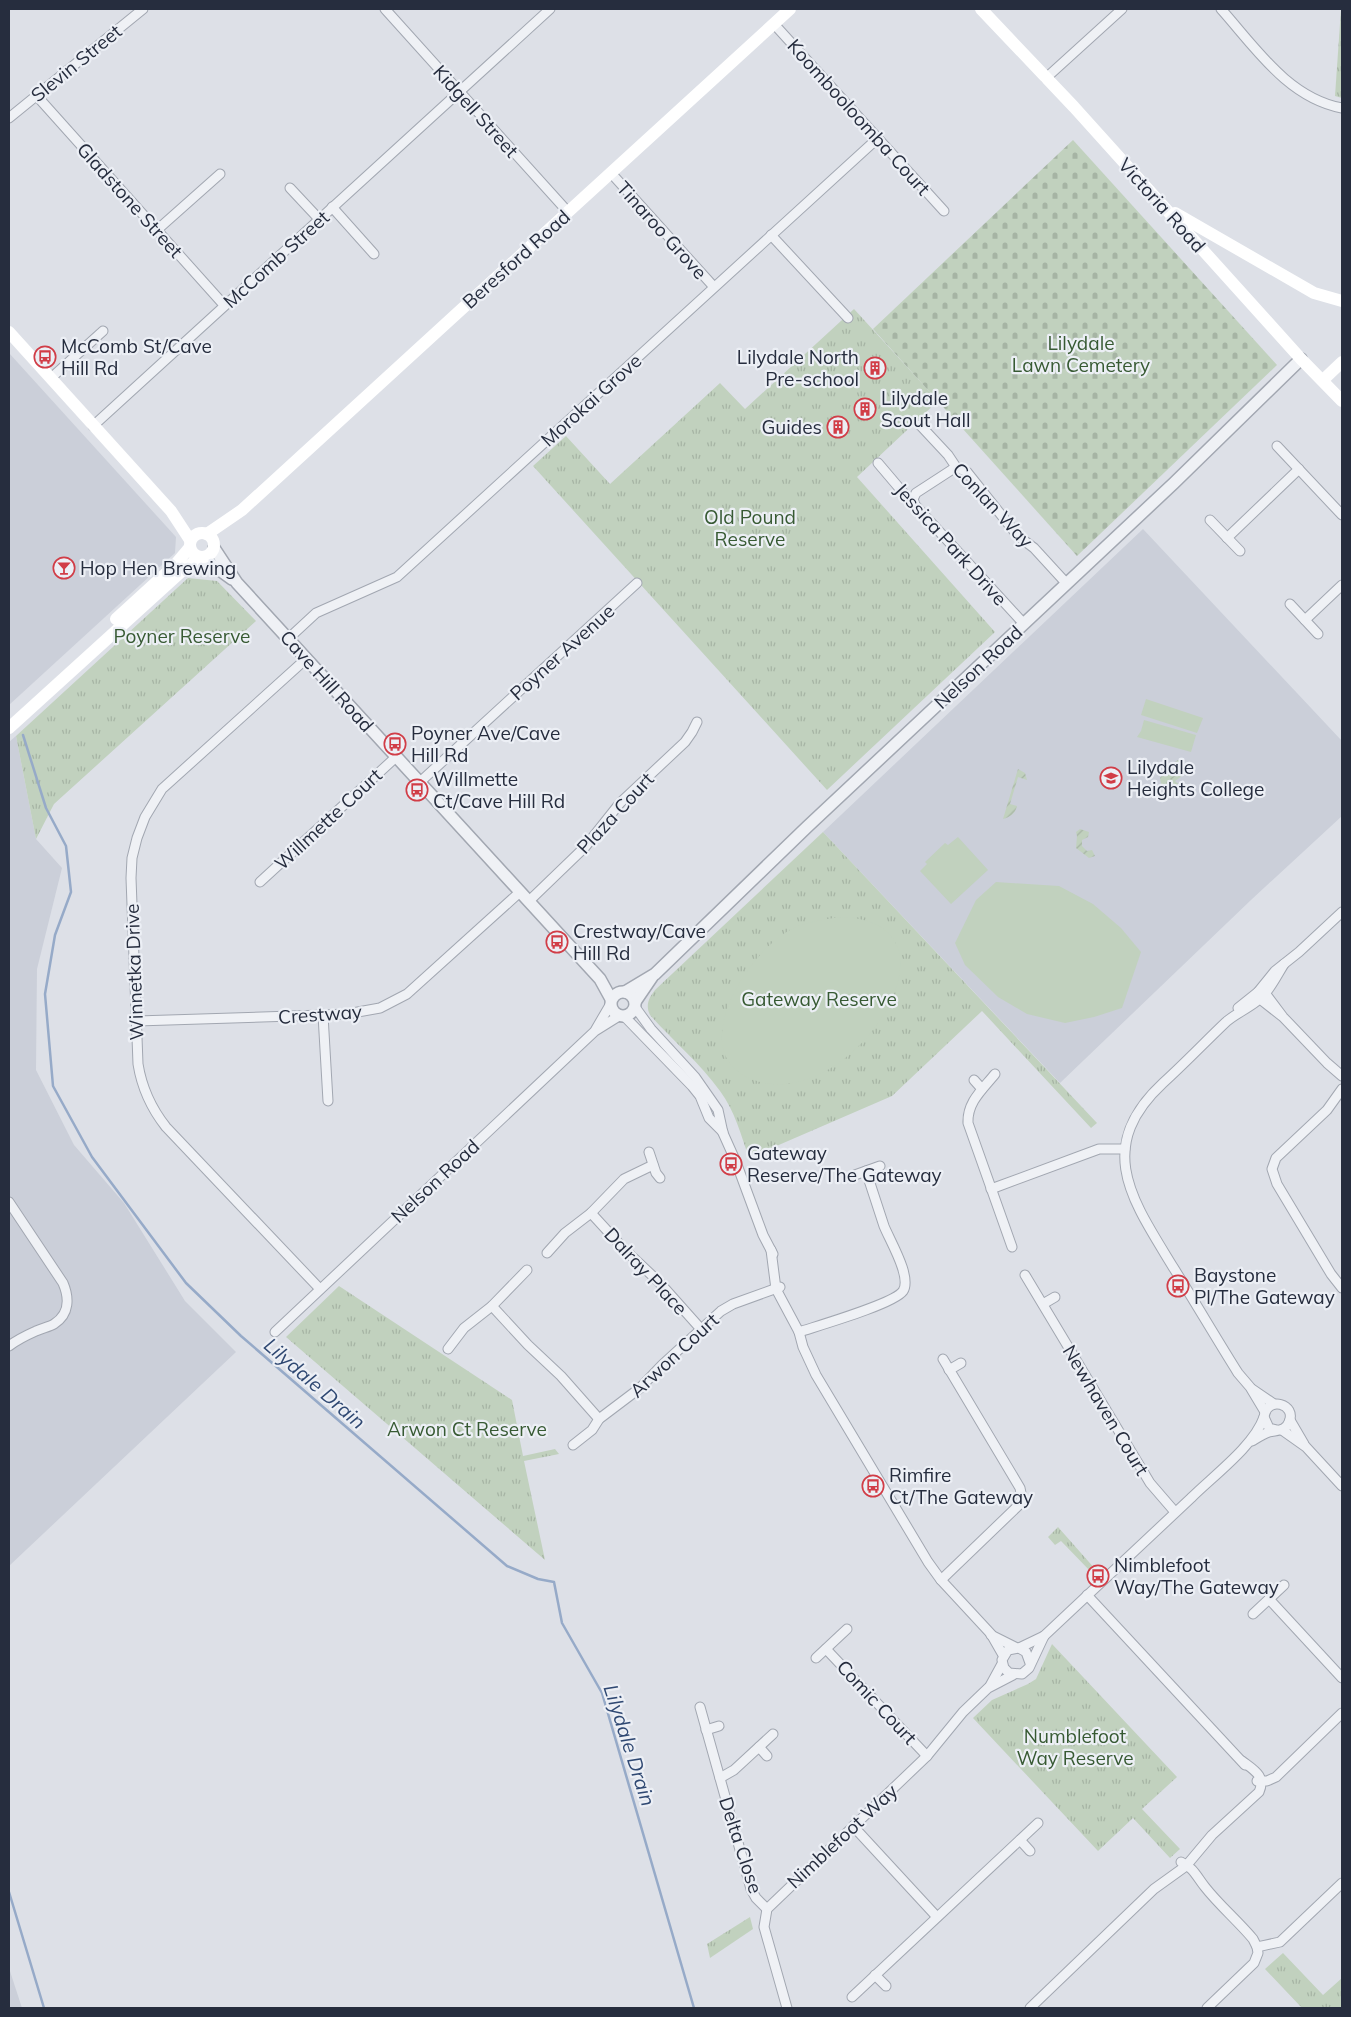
<svg xmlns="http://www.w3.org/2000/svg" width="1351" height="2017" viewBox="0 0 1351 2017" font-family="Mulish,sans-serif">
	<style>
		.built { fill: #cbcfd9 }
		.grass { fill: url(#grass-tufts) }
		.cemetery { fill: url(#cemetery-stones) }
		.garden { fill: url(#garden-furrows) }
		.pitch { fill: #c1d1be }
		.lines { fill: none; stroke-linecap: round; stroke-linejoin: round }
		.stream { stroke: #96aac8; stroke-width: 2.5 }
		.minor-casing { stroke: #a2a7b1; stroke-width: 11 }
		.tertiary-casing { stroke: #a2a7b1; stroke-width: 14 }
		.minor { stroke: #eff1f5; stroke-width: 9 }
		.tertiary { stroke: #eff1f5; stroke-width: 11 }
		.secondary { stroke: #fff; stroke-width: 12 }
		.labels { text-anchor: middle; dominant-baseline: central; stroke-width: 4.5; stroke-linejoin: round; paint-order: stroke }
		.street-label { font-size: 19px; fill: #262d3e; stroke: #eceff5 }
		.park-label { font-size: 19px; fill: #375a33; stroke: #eceff5 }
		.poi-label { font-size: 19px; fill: #262d3e; stroke: #eceff5; text-anchor: start }
		.water-label { font-size: 20px; font-style: italic; fill: #2f4872; stroke: #eceff5 }
	</style>
	<defs>
		<pattern id="grass-tufts" width="24" height="20" patternUnits="userSpaceOnUse" patternTransform="scale(1.25)"><rect width="24" height="20" fill="#c1d1be"/><path d="M3 7l-1-3M5 7V3M7 7l1-3M15 17l-1-3M17 17v-4M19 17l1-3" fill="none" stroke="#a6b4a4"/></pattern>
		<pattern id="cemetery-stones" width="16" height="16" patternUnits="userSpaceOnUse" patternTransform="scale(1.25)"><rect width="16" height="16" fill="#c1d1be"/><path d="M2 7V4a2 2 0 0 1 4 0v3zM10 15v-3a2 2 0 0 1 4 0v3z" fill="#a6b4a4"/></pattern>
		<pattern id="garden-furrows" width="10" height="10" patternUnits="userSpaceOnUse" patternTransform="scale(1.25)"><rect width="10" height="10" fill="#c1d1be"/><path d="M-1 1l2-2M0 10L10 0M9 11l2-2" fill="none" stroke="#a6b4a4"/></pattern>
	</defs>
	<rect width="100%" height="100%" fill="#dde0e7"/>
	<g class="built">
		<path d="M9,353L176,537L175,553L9,705Z"/>
		<path d="M1143,529L1342,741V816L1251,900L1060,1083L823,832Z"/>
		<path d="M16,736L36,839L62,868L37,969L36,1070L74,1145L124,1203L185,1301L236,1352L9,1566V742Z"/>
		<path d="M9,1968L22,2008H9Z"/>
	</g>
	<g class="grass">
		<path d="M1341,9H1342V98L1335,96Z"/>
		<path d="M854,309L938,401L857,477L995,632L827,790L533,466L566,436L610,484L720,383L745,409Z"/>
		<path d="M188,578L217,581L256,621L54,804L36,839L16,736Z"/>
		<path d="M823,832L1097,1123L1091,1128L982,1011L892,1096L749,1158C741,1135 735,1111 720,1091C700,1063 673,1041 650,1015C645,1005 649,997 656,989Z"/>
		<path d="M339,1286L512,1400L523,1456L555,1449L559,1454L524,1461L545,1560L286,1337Z"/>
		<path d="M1058,1527L1096,1570L1092,1573L1061,1541L1055,1545L1048,1537Z"/>
		<path d="M1052,1644L1177,1777L1142,1809L1180,1849L1170,1858L1133,1818L1098,1851L973,1718L992,1700L1028,1684L1036,1679Z"/>
		<path d="M750,1917L753,1929L710,1958L707,1944Z"/>
		<path d="M1283,1953L1323,1995L1342,1978V2008H1302L1265,1969Z"/>
	</g>
	<path class="cemetery" d="M1073,140L1277,365L1077,556L873,329Z"/>
	<g class="garden">
		<path d="M1178,760L1184,762L1171,768L1173,771L1185,774L1175,781L1191,796L1161,784L1160,778L1168,767Z"/>
		<path d="M1018,769L1025,773L1027,780L1018,777L1010,804L1017,806C1015,814 1010,817 1003,819Z"/>
		<path d="M1080,829L1089,832L1088,837L1082,840V846L1087,851L1092,850L1095,856L1089,858L1076,848L1077,836L1076,832Z"/>
	</g>
	<g class="pitch">
		<path d="M1146,699L1203,718L1197,733L1141,715Z"/>
		<path d="M1144,720L1196,735L1191,752L1137,737L1141,731Z"/>
		<path d="M958,837L988,870L951,904L920,871L927,864L925,862L945,843L948,845Z"/>
		<path d="M996,882L1059,886L1093,904L1121,928L1141,952L1122,1008L1094,1017L1065,1023L1027,1014L998,997L965,965L955,943L976,900Z"/>
		<path d="M843,917C970,923 859,1101 765,1083C678,1065 742,958 788,931C804,922 824,919 843,917Z"/>
	</g>
	<g class="lines">
		<g class="stream">
			<path d="M23,735L46,808L66,846L71,892L55,935L45,994L53,1086L92,1157L186,1283L241,1336L507,1566L538,1579L554,1582L562,1623L602,1693L694,2008"/>
			<path d="M9,1892L44,2008"/>
		</g>
		<g class="minor-casing">
			<g id="minor">
				<path d="M385,9L568,212"/>
				<path d="M1221,9C1255,47 1288,98 1342,108"/>
				<path d="M774,24L944,211"/>
				<path d="M1046,78L1122,9"/>
				<path d="M36,95L224,305"/>
				<path d="M9,118L143,9"/>
				<path d="M611,173L714,287"/>
				<path d="M290,188L319,219"/>
				<path d="M332,207L374,254"/>
				<path d="M157,230L220,174"/>
				<path d="M771,235L848,318"/>
				<path d="M51,378L103,331"/>
				<path d="M920,425L948,455L956,467L967,472L1018,536L1034,548L1067,584"/>
				<path d="M93,426L550,9"/>
				<path d="M1277,446L1342,515"/>
				<path d="M878,463L906,496L913,499L915,505L1024,624"/>
				<path d="M913,499L916,493L956,467"/>
				<path d="M1210,520L1240,551"/>
				<path d="M1227,538L1299,469"/>
				<path d="M1290,604L1318,634"/>
				<path d="M1305,620L1342,585"/>
				<path d="M289,638L316,613L397,577L878,138"/>
				<path d="M307,658L162,789L145,817L137,838L132,858L131,878L138,1064C142,1089 151,1108 166,1127L320,1289"/>
				<path d="M420,782L637,583"/>
				<path d="M260,882L396,757"/>
				<path d="M529,901L585,847L620,803L685,742L692,732L697,722"/>
				<path d="M635,1007L651,1029L695,1077L718,1110L723,1133L736,1162L763,1235L773,1254"/>
				<path d="M1238,1008L1258,992L1275,971L1299,952L1342,912"/>
				<path d="M323,1015L328,1101"/>
				<path d="M624,1016L692,1086L700,1096L709,1118L723,1132"/>
				<path d="M1283,1017L1260,999L1258,992L1265,993L1283,1017L1327,1063L1342,1076"/>
				<path d="M137,1021L323,1015L347,1014L380,1008L407,994L520,892"/>
				<path d="M596,1029L610,1005"/>
				<path d="M995,1074C983,1089 967,1102 968,1123L1012,1247"/>
				<path d="M974,1080L982,1089"/>
				<path d="M1342,1089L1327,1110L1276,1158L1272,1169L1277,1184L1331,1274L1342,1288"/>
				<path d="M649,1152L656,1173L660,1178"/>
				<path d="M852,1176L866,1171"/>
				<path d="M991,1189L1099,1149H1125"/>
				<path d="M9,1202L63,1283C69,1297 70,1314 54,1324C49,1327 42,1328 36,1331C27,1335 17,1340 9,1346"/>
				<path d="M591,1213L624,1249L659,1282L700,1328"/>
				<path d="M771,1250L776,1289L799,1332L803,1347L816,1375L928,1562L941,1580L991,1634L1003,1655"/>
				<path d="M547,1253L565,1233L591,1213L624,1179L653,1165"/>
				<path d="M1025,1275L1150,1483L1175,1512"/>
				<path d="M1043,1304L1055,1297"/>
				<path d="M492,1306L528,1345L561,1376L599,1419"/>
				<path d="M275,1332L595,1031L619,1016"/>
				<path d="M799,1332C817,1326 894,1304 903,1291C912,1277 890,1241 884,1226C878,1208 872,1189 866,1171L880,1166"/>
				<path d="M448,1349L464,1328L492,1306L527,1270"/>
				<path d="M949,1370L961,1363"/>
				<path d="M1252,1389L1274,1404"/>
				<path d="M1265,1412L1250,1387L1238,1373C1216,1338 1195,1302 1173,1267C1133,1201 1093,1148 1163,1083C1185,1063 1205,1042 1226,1022C1235,1014 1247,1009 1257,1001C1269,992 1276,977 1284,964"/>
				<path d="M1290,1420L1304,1444"/>
				<path d="M1282,1430L1306,1447L1342,1486"/>
				<path d="M1252,1441C1257,1438 1263,1434 1269,1432C1277,1430 1286,1431 1289,1422C1297,1404 1267,1395 1264,1417L1269,1428L1277,1430"/>
				<path d="M573,1445L592,1430L599,1419L640,1388L662,1365L721,1311L733,1304L780,1287"/>
				<path d="M941,1580L1020,1504L1022,1498L1020,1488L943,1359"/>
				<path d="M1087,1595L1245,1765"/>
				<path d="M1269,1599L1342,1678"/>
				<path d="M1253,1614L1284,1585"/>
				<path d="M991,1635L1015,1647"/>
				<path d="M1019,1648L1044,1636C1093,1590 1142,1544 1191,1498C1213,1476 1254,1446 1264,1417"/>
				<path d="M826,1649L927,1756"/>
				<path d="M816,1658L847,1629"/>
				<path d="M1030,1663L1026,1652L1019,1648L1008,1650L1002,1660L1004,1668L1009,1673L1022,1674L1029,1668L1044,1636"/>
				<path d="M990,1686L1002,1664"/>
				<path d="M700,1707L751,1889L756,1898L767,1909"/>
				<path d="M706,1730L719,1726"/>
				<path d="M759,1747L767,1756"/>
				<path d="M720,1778L734,1770L773,1734"/>
				<path d="M1257,1781H1267L1276,1777L1342,1713"/>
				<path d="M853,1826L937,1917"/>
				<path d="M1020,1840L1030,1851"/>
				<path d="M1181,1862C1193,1867 1197,1877 1205,1887C1219,1905 1238,1921 1253,1939L1257,1947L1258,1953L1254,1963L1207,2008"/>
				<path d="M1257,1947L1280,1942L1342,1883"/>
				<path d="M875,1975L886,1986"/>
				<path d="M852,1997L1038,1823"/>
				<path d="M787,2008L764,1927L767,1909L927,1756L963,1712L988,1688L1013,1675"/>
				<path d="M1030,2008L1154,1889L1186,1866L1212,1835L1259,1792C1266,1776 1254,1770 1242,1761"/>
			</g>
		</g>
		<g class="tertiary-casing">
			<g id="tertiary">
				<path d="M214,548L237,583L600,979L611,999"/>
				<path d="M203,558L232,579"/>
				<circle cx="623" cy="1004" r="12"/>
				<path d="M625,992L655,974L807,827L1174,483L1301,359"/>
				<path d="M635,1002L652,977"/>
			</g>
		</g>
		<use href="#minor" class="minor"/>
		<use href="#tertiary" class="tertiary"/>
		<g class="secondary">
			<path d="M981,9L1074,107L1301,359L1342,401"/>
			<path d="M1175,213L1314,293L1342,301"/>
			<path d="M9,332L171,511L190,540"/>
			<path d="M1323,380L1342,362"/>
			<circle cx="202" cy="545" r="12"/>
			<path d="M207,534L242,510L790,9"/>
			<path d="M116,619L174,566L190,547"/>
			<path d="M9,728L183,570L199,558"/>
		</g>
	</g>
	<defs>
		<g id="bus-ring" transform="scale(1.125)"><circle r="9.5" fill="#eceff5" stroke="#d13d47" stroke-width="1.5"/><path d="M-5-6H5V4H4V6H2V4H-2V6H-4V4H-5ZM-3.5-4V0h7V-4ZM-3.5 1.2v1.5H-2V1.2ZM2 1.2v1.5H3.5V1.2Z" fill="#d13d47"/></g>
		<g id="building-ring" transform="scale(1.125)"><circle r="9.5" fill="#eceff5" stroke="#d13d47" stroke-width="1.5"/><path d="M-4-6H4V6H1V3H-1V6H-4ZM-2.5-4.3h1.7v1.8h-1.7ZM.8-4.3h1.7v1.8H.8ZM-2.5-1h1.7V.8h-1.7ZM.8-1h1.7V.8H.8Z" fill="#d13d47"/></g>
		<g id="bar-ring" transform="scale(1.125)"><circle r="9.5" fill="#eceff5" stroke="#d13d47" stroke-width="1.5"/><path d="M-6-5H6L.8 .8V4.5H3.5V6h-7V4.5H-.8V.8Z" fill="#d13d47"/></g>
		<g id="school-ring" transform="scale(1.125)"><circle r="9.5" fill="#eceff5" stroke="#d13d47" stroke-width="1.5"/><path d="M0-5L7-2L0 1L-7-2ZM-4 1L0 2.5L4 1V4Q0 6-4 4Z" fill="#d13d47"/></g>
	</defs>
	<g fill-rule="evenodd">
		<use href="#bus-ring" x="45" y="357"/>
		<use href="#building-ring" x="875" y="368"/>
		<use href="#building-ring" x="865" y="409"/>
		<use href="#building-ring" x="838" y="427"/>
		<use href="#bar-ring" x="64" y="568"/>
		<use href="#bus-ring" x="395" y="744"/>
		<use href="#school-ring" x="1111" y="778"/>
		<use href="#bus-ring" x="417" y="790"/>
		<use href="#bus-ring" x="557" y="942"/>
		<use href="#bus-ring" x="731" y="1164"/>
		<use href="#bus-ring" x="1178" y="1286"/>
		<use href="#bus-ring" x="873" y="1486"/>
		<use href="#bus-ring" x="1098" y="1576"/>
	</g>
	<g class="labels">
		<g class="street-label">
			<text transform="translate(76 63) rotate(-39)">Slevin Street</text>
			<text transform="translate(476 111) rotate(48)">Kidgell Street</text>
			<text transform="translate(859 117) rotate(48)">Koombooloomba Court</text>
			<text transform="translate(130 200) rotate(48)">Gladstone Street</text>
			<text transform="translate(1162 205) rotate(48)">Victoria Road</text>
			<text transform="translate(662 230) rotate(48)">Tinaroo Grove</text>
			<text transform="translate(276 259) rotate(-42)">McComb Street</text>
			<text transform="translate(516 259) rotate(-42)">Beresford Road</text>
			<text transform="translate(591 400) rotate(-42)">Morokai Grove</text>
			<text transform="translate(993 505) rotate(47)">Conlan Way</text>
			<text transform="translate(951 544) rotate(48)">Jessica Park Drive</text>
			<text transform="translate(562 652) rotate(-42)">Poyner Avenue</text>
			<text transform="translate(978 667) rotate(-43)">Nelson Road</text>
			<text transform="translate(327 681) rotate(48)">Cave Hill Road</text>
			<text transform="translate(615 813) rotate(-47)">Plaza Court</text>
			<text transform="translate(328 819) rotate(-43)">Willmette Court</text>
			<text transform="translate(134 972) rotate(-92)">Winnetka Drive</text>
			<text transform="translate(320 1014) rotate(-4)">Crestway</text>
			<text transform="translate(435 1181) rotate(-43)">Nelson Road</text>
			<text transform="translate(646 1271) rotate(47)">Dalray Place</text>
			<text transform="translate(674 1355) rotate(-43)">Arwon Court</text>
			<text transform="translate(1106 1410) rotate(59)">Newhaven Court</text>
			<text transform="translate(877 1702) rotate(47)">Comic Court</text>
			<text transform="translate(842 1836) rotate(-43)">Nimblefoot Way</text>
			<text transform="translate(741 1845) rotate(72)">Delta Close</text>
		</g>
		<g class="park-label">
			<text x="1081" y="343">Lilydale<tspan x="1081" dy="22">Lawn Cemetery</tspan></text>
			<text x="750" y="517">Old Pound<tspan x="750" dy="22">Reserve</tspan></text>
			<text x="182" y="636">Poyner Reserve</text>
			<text x="819" y="999">Gateway Reserve</text>
			<text x="467" y="1429">Arwon Ct Reserve</text>
			<text x="1075" y="1736">Numblefoot<tspan x="1075" dy="22">Way Reserve</tspan></text>
		</g>
		<g class="poi-label">
			<text x="61" y="346">McComb St/Cave<tspan x="61" dy="22">Hill Rd</tspan></text>
			<text x="859" y="357" text-anchor="end">Lilydale North<tspan x="859" dy="22">Pre-school</tspan></text>
			<text x="881" y="398">Lilydale<tspan x="881" dy="22">Scout Hall</tspan></text>
			<text x="822" y="427" text-anchor="end">Guides</text>
			<text x="80" y="568">Hop Hen Brewing</text>
			<text x="411" y="733">Poyner Ave/Cave<tspan x="411" dy="22">Hill Rd</tspan></text>
			<text x="1127" y="767">Lilydale<tspan x="1127" dy="22">Heights College</tspan></text>
			<text x="433" y="779">Willmette<tspan x="433" dy="22">Ct/Cave Hill Rd</tspan></text>
			<text x="573" y="931">Crestway/Cave<tspan x="573" dy="22">Hill Rd</tspan></text>
			<text x="747" y="1153">Gateway<tspan x="747" dy="22">Reserve/The Gateway</tspan></text>
			<text x="1194" y="1275">Baystone<tspan x="1194" dy="22">Pl/The Gateway</tspan></text>
			<text x="889" y="1475">Rimfire<tspan x="889" dy="22">Ct/The Gateway</tspan></text>
			<text x="1114" y="1565">Nimblefoot<tspan x="1114" dy="22">Way/The Gateway</tspan></text>
		</g>
		<g class="water-label">
			<text transform="translate(315 1383) rotate(41)">Lilydale Drain</text>
			<text transform="translate(630 1745) rotate(72)">Lilydale Drain</text>
		</g>
	</g>
	<rect width="1351" height="2017" fill="none" stroke="#262d3e" stroke-width="20"/>
</svg>
